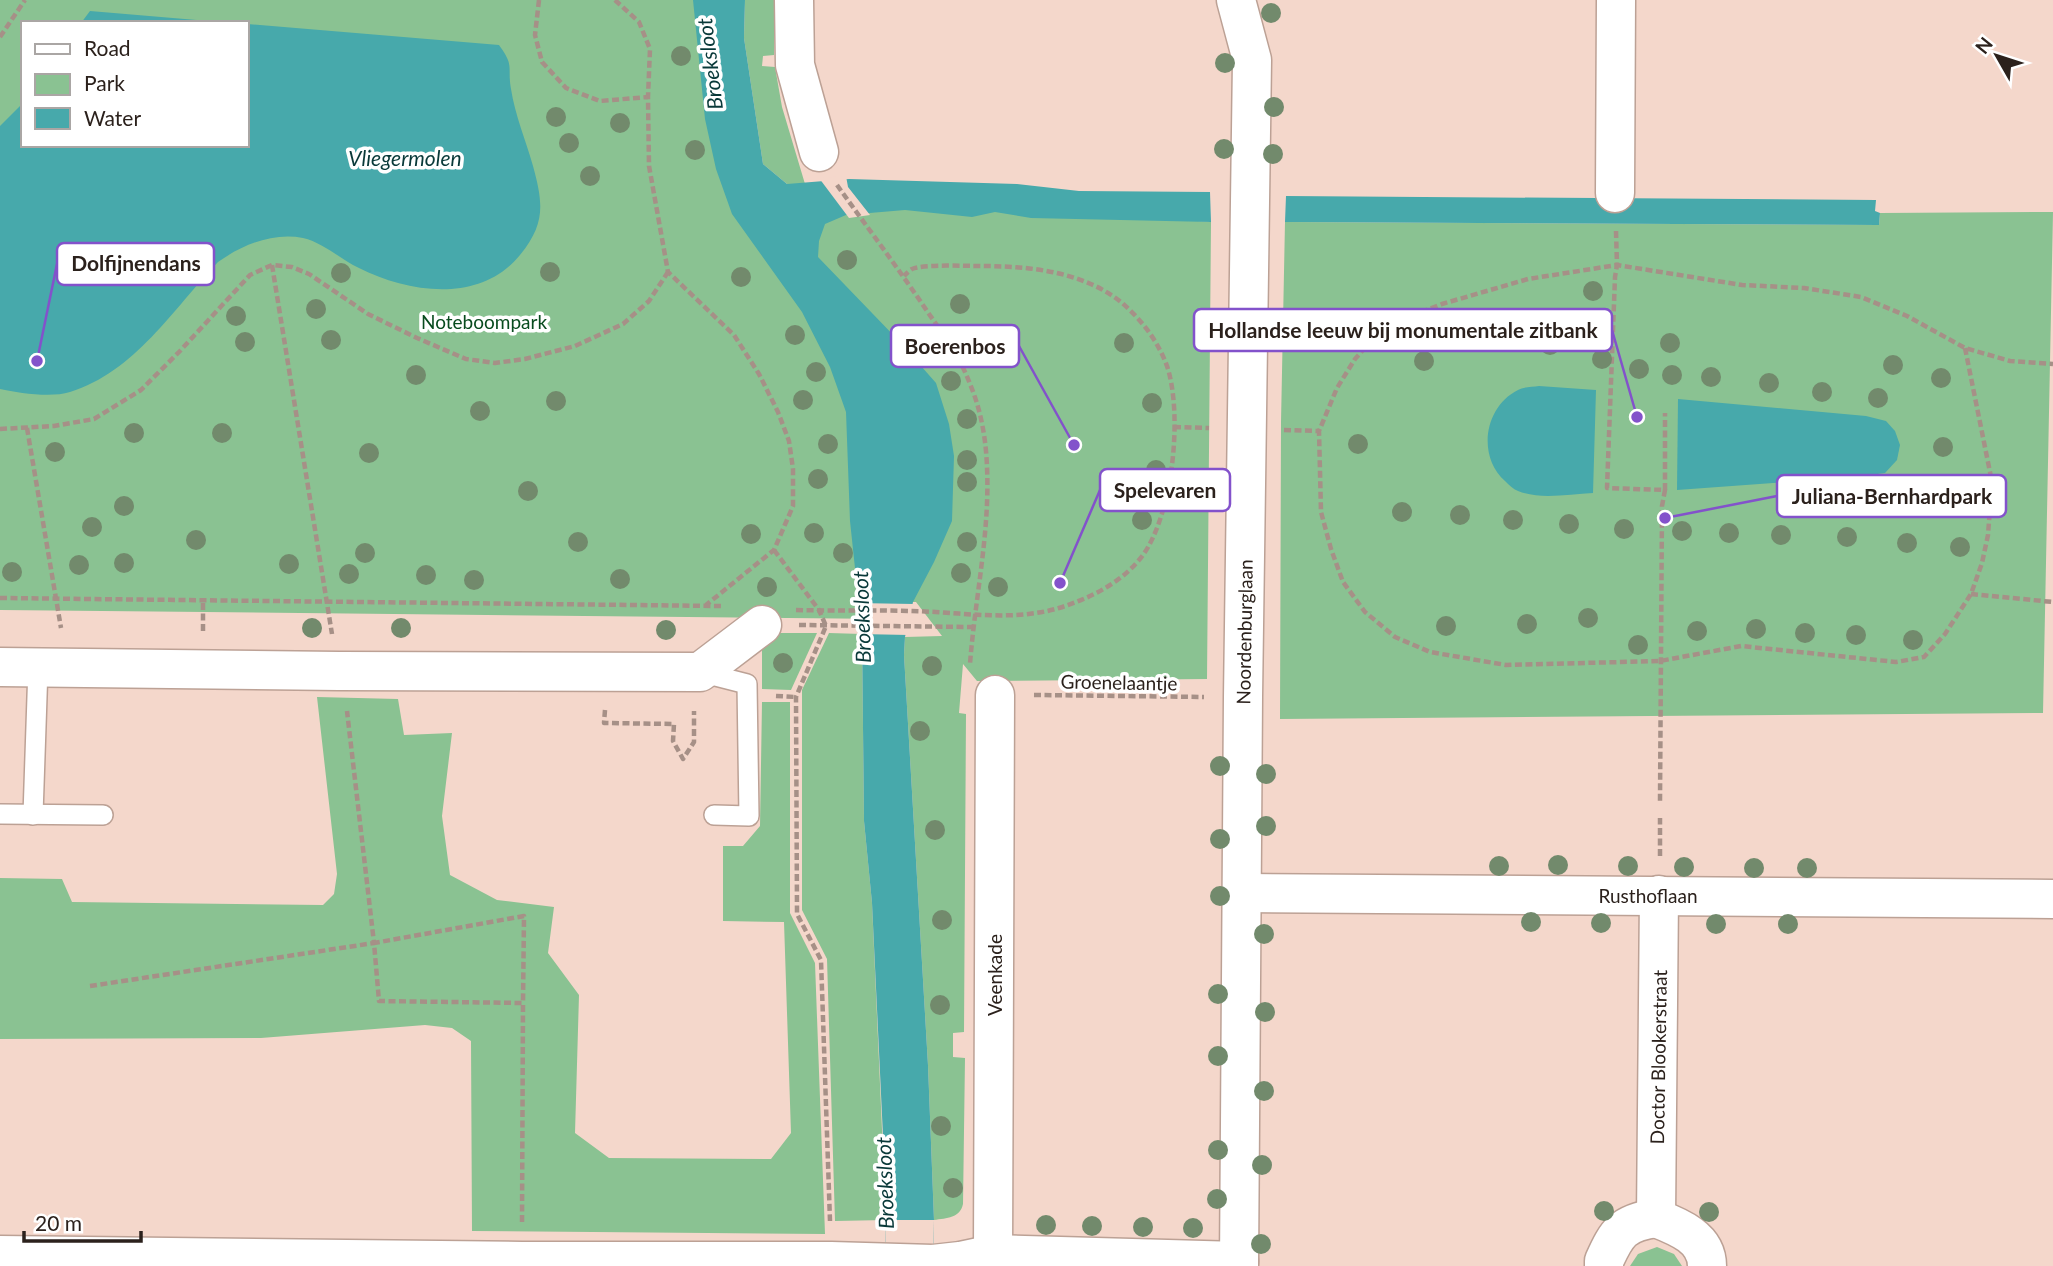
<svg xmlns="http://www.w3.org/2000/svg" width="2053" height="1266" viewBox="0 0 2053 1266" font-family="Lato,sans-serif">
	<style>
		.green { fill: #8ac292; fill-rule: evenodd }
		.water { fill: #47a9ab }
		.pier { fill: #f4d7cb }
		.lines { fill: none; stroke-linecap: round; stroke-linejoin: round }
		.lane-casing { stroke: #bca195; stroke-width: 22 }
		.street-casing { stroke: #bca195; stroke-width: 41 }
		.path { stroke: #a69087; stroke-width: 4.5; stroke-dasharray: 7 3.5; stroke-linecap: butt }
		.lane { stroke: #fff; stroke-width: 19 }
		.street { stroke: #fff; stroke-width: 38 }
		.tree { fill: #728a6c }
		.labels { text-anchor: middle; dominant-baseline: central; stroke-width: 7; stroke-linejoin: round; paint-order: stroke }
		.park-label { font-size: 19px; fill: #084b1e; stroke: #fff }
		.street-label { font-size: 19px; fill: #2b211c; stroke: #fff }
		.water-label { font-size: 21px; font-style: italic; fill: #093939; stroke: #fff }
		.leader { fill: none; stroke: #8352cb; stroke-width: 2.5 }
		.callout-dot { fill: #8352cb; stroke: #fff; stroke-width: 2.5 }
		.callout { fill: #fff; stroke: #8352cb; stroke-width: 2.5 }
		.callout-label { font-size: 21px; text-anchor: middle; font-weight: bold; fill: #2b211c }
	</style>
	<rect width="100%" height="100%" fill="#f4d7cb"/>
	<g class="green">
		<path d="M0,0H707L731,161L866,381L890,619L0,610ZM23,23H247V145H23Z"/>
		<path d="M745,0H775L774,55L763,56L762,66L775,67L782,107L805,184H787L763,164L744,38Z"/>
		<path d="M995,206L1211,222L1207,679L977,681L963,664L959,713L966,714L964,1032L953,1033V1057L965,1058L963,1204C960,1218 947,1218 934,1220L928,1065L904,655L905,637L942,636L916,602H913L804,248L813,209Z"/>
		<path d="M2053,212L2043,713L1280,719L1281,422L1285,222L1879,225L1880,213Z"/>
		<path d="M762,633H817L791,690L762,689Z"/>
		<path d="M829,633L862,634L864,821L872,903L886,1220L835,1221L827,959L802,910V690Z"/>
		<path d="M317,697L398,699L404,735L452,733L442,816L450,875L497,900L554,907L548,953L579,995L575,1133L609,1158L771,1159L791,1133L784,922L723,921V846H743L760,826L762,702H790V913L815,963L825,1234L472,1231L471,1041L452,1028L425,1025L261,1038L0,1039V878L62,879L72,902L323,905L334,894L337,874Z"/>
		<path d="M1657,1247L1674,1254L1682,1266H1630L1638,1254Z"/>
	</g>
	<g class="water">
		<path d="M693,0H745L744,38L763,164L787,184L849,179L1017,184L1079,191L1210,192L1211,222L1031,218L995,212L972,217L905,210L846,215L825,224L819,241L818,257L899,341L936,383L949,424L954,456L952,521L934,562L913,602L905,637L904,655L928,1065L934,1220L933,1266H885L886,1220L883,1136L872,903L864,821L862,634L850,521L846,412L830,367L802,312L732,214L716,169L705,119Z"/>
		<path d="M90,11L232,23H81Z"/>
		<path d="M247,24L499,45C515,67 507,66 511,89C515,115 526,141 533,166C543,203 546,223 520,255C480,304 409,293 359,268C340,259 324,243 303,238C273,232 242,245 218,262C173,309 135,372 70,392C51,398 19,393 0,389V126L23,103V145H247Z"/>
		<path d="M1286,196L1876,200L1875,211L1880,213L1879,225L1285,222Z"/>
		<path d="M1539,386L1596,390L1593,493C1569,494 1540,500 1518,491C1513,489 1509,485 1505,481C1477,456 1484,407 1518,390C1523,387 1532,387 1539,386Z"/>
		<path d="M1678,399L1866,416L1886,421L1895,431L1900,445L1897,460L1885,473L1855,477L1677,490Z"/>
	</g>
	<g class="pier">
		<path d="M846,176L848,187L870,215L849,218L819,178Z"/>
		<path d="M855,603L914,604L909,635L859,634Z"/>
		<path d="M886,1220H934L933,1266H885Z"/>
	</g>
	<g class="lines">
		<g class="lane-casing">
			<g id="lane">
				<path d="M700,672L747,684L749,816L714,815"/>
				<path d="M0,814L103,815"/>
				<path d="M33,815L38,667"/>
			</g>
		</g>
		<g class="street-casing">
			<g id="street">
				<path d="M794,0L795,65L819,152"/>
				<path d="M1236,0L1252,60L1243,697L1239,1266"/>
				<path d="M1615,193L1616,0"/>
				<path d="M0,667L339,671L700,672L762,625"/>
				<path d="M1243,893L2053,899"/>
				<path d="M1659,895L1656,1218C1679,1227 1707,1238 1707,1266"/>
				<path d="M993,1254L995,695"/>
				<path d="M0,1255L522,1261H831L933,1264L960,1261L993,1254L1239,1261"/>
				<path d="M1604,1266V1261C1617,1232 1623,1223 1656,1218"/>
			</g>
		</g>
		<g class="path">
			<path d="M539,0L535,35L542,62L566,88L600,101L648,97"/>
			<path d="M615,0L639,22L650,49L648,97L649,166L668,272L734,335L759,374L778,412L789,441L793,469V506L774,550L706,605"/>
			<path d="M0,37L25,0"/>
			<path d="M837,185C867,227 898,268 927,311C943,334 960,357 970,384C981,410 986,439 987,467C990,533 975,598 970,664"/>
			<path d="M1616,231L1617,265L1615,277L1607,488L1665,490L1662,506L1660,801"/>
			<path d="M272,265L332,634"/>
			<path d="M1965,348L1992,482L1988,535L1982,563L1971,594L1945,634L1924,657L1896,662L1741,646L1660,661L1506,665L1430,652L1395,637L1365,612L1343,582L1331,549L1321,512L1319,431L1337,388L1355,359L1371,341L1394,323L1442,304L1528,279L1617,265L1742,285L1804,288L1861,297L1907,316L1965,348L2010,361L2053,364"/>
			<path d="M1174,427L1209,428"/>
			<path d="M27,428L61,628"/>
			<path d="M0,429L54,426L94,419L141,390L179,352L250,275L272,265L292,267L309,274L368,314L417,338L466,359L495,363L525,359L575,346L623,324L649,301L668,272"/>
			<path d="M1284,430L1319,431"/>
			<path d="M1665,490V413"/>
			<path d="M774,550L819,610L826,626L796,697L797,914L821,960L830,1221"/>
			<path d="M1971,594L2053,602"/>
			<path d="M0,598L721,606"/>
			<path d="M796,610C835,611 873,610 912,611C961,612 1012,622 1059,608C1091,598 1123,582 1143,555C1173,513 1183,414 1167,366C1158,341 1141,319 1121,302C1082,271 1028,266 980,266C965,266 925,264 912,269C910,270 905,275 904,276"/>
			<path d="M799,625L973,627"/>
			<path d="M203,631V600"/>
			<path d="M1034,695L1204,697"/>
			<path d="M776,696L796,697"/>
			<path d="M605,710L604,723L674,724L673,741L683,759L694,742V711"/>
			<path d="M1660,856V818"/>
			<path d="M90,986L374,943L347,711"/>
			<path d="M522,1222L523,1003L379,1001L374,943L524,916L523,1003"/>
		</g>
		<use href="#lane" class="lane"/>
		<use href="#street" class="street"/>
	</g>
	<g class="tree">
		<circle cx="1271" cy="13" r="10"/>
		<circle cx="681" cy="56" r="10"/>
		<circle cx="1225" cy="63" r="10"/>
		<circle cx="1274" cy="107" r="10"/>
		<circle cx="556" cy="117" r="10"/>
		<circle cx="620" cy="123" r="10"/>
		<circle cx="569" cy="143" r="10"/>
		<circle cx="1224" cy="149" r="10"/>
		<circle cx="695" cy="150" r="10"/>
		<circle cx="1273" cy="154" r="10"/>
		<circle cx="590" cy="176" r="10"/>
		<circle cx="847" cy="260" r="10"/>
		<circle cx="550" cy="272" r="10"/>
		<circle cx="341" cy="273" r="10"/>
		<circle cx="741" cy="277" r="10"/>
		<circle cx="1593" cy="291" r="10"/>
		<circle cx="960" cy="304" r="10"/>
		<circle cx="316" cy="309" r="10"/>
		<circle cx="236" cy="316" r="10"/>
		<circle cx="1530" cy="319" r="10"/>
		<circle cx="795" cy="335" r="10"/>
		<circle cx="331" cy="340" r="10"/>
		<circle cx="245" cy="342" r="10"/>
		<circle cx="1124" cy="343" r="10"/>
		<circle cx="1670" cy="343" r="10"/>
		<circle cx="1550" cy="345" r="10"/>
		<circle cx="1602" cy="359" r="10"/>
		<circle cx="1424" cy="361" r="10"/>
		<circle cx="1893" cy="365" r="10"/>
		<circle cx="1639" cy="369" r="10"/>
		<circle cx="816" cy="372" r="10"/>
		<circle cx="416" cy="375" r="10"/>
		<circle cx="1672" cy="375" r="10"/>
		<circle cx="1711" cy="377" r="10"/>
		<circle cx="1941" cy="378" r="10"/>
		<circle cx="951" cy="381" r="10"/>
		<circle cx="1769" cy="383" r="10"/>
		<circle cx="1822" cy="392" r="10"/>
		<circle cx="1878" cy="398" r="10"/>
		<circle cx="803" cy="400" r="10"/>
		<circle cx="556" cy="401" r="10"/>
		<circle cx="1152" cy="403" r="10"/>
		<circle cx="480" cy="411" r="10"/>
		<circle cx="967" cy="419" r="10"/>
		<circle cx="134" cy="433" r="10"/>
		<circle cx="222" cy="433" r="10"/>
		<circle cx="828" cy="444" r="10"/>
		<circle cx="1358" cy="444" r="10"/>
		<circle cx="1943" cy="447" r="10"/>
		<circle cx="55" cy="452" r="10"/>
		<circle cx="369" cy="453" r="10"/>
		<circle cx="967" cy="460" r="10"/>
		<circle cx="1156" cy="470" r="10"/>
		<circle cx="818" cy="479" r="10"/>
		<circle cx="967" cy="482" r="10"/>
		<circle cx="528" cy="491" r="10"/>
		<circle cx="124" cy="506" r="10"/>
		<circle cx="1402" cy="512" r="10"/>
		<circle cx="1460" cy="515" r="10"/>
		<circle cx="1142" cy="520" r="10"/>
		<circle cx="1513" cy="520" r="10"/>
		<circle cx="1569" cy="524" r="10"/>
		<circle cx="92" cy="527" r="10"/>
		<circle cx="1624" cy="529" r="10"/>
		<circle cx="1682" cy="531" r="10"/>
		<circle cx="814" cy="533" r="10"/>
		<circle cx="1729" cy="533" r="10"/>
		<circle cx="751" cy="534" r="10"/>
		<circle cx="1781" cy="535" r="10"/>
		<circle cx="1847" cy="537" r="10"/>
		<circle cx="196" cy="540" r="10"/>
		<circle cx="578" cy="542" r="10"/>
		<circle cx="967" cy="542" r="10"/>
		<circle cx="1907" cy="543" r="10"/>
		<circle cx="1960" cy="547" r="10"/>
		<circle cx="365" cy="553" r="10"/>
		<circle cx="843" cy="553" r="10"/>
		<circle cx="124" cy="563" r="10"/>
		<circle cx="289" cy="564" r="10"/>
		<circle cx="79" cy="565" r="10"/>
		<circle cx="12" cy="572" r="10"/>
		<circle cx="961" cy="573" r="10"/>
		<circle cx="349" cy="574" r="10"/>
		<circle cx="426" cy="575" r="10"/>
		<circle cx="620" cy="579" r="10"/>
		<circle cx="474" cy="580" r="10"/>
		<circle cx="767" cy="587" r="10"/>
		<circle cx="998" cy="587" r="10"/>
		<circle cx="1588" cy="618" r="10"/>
		<circle cx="1527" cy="624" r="10"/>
		<circle cx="1446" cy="626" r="10"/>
		<circle cx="312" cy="628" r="10"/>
		<circle cx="401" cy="628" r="10"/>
		<circle cx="1756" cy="629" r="10"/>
		<circle cx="666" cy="630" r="10"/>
		<circle cx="1697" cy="631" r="10"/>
		<circle cx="1805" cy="633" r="10"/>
		<circle cx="1856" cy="635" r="10"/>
		<circle cx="1913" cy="640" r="10"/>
		<circle cx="1638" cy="645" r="10"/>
		<circle cx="783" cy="663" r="10"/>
		<circle cx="932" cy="666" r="10"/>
		<circle cx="920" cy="731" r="10"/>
		<circle cx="1220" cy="766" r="10"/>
		<circle cx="1266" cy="774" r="10"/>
		<circle cx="1266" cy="826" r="10"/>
		<circle cx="935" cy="830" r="10"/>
		<circle cx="1220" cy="839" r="10"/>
		<circle cx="1558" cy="865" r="10"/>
		<circle cx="1499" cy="866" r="10"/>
		<circle cx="1628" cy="866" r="10"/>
		<circle cx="1684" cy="867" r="10"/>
		<circle cx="1754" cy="868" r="10"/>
		<circle cx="1807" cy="868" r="10"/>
		<circle cx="1220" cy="896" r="10"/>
		<circle cx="942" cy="920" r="10"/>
		<circle cx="1531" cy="922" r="10"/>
		<circle cx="1601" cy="923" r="10"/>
		<circle cx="1716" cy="924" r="10"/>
		<circle cx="1788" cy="924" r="10"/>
		<circle cx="1264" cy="934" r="10"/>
		<circle cx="1218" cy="994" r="10"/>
		<circle cx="940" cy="1005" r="10"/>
		<circle cx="1265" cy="1012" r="10"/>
		<circle cx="1218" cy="1056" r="10"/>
		<circle cx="1264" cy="1091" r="10"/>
		<circle cx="941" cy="1126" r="10"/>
		<circle cx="1218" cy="1150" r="10"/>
		<circle cx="1262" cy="1165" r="10"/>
		<circle cx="953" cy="1188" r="10"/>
		<circle cx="1217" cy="1199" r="10"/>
		<circle cx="1604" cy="1211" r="10"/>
		<circle cx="1709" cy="1212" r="10"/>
		<circle cx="1046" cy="1225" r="10"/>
		<circle cx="1092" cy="1226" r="10"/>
		<circle cx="1143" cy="1227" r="10"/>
		<circle cx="1193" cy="1228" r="10"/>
		<circle cx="1261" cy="1244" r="10"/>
	</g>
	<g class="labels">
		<g class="park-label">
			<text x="484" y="321">Noteboompark</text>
		</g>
		<g class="street-label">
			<text transform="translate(1244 632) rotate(-89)">Noordenburglaan</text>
			<text transform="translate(1119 682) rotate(1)">Groenelaantje</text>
			<text x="1648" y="895">Rusthoflaan</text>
			<text transform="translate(994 975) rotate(-90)">Veenkade</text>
			<text transform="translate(1658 1057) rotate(-89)">Doctor Blookerstraat</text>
		</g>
		<g class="water-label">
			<text transform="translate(709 64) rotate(-97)">Broeksloot</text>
			<text x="405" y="157">Vliegermolen</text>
			<text transform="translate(861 617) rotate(-92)">Broeksloot</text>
			<text transform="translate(884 1183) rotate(-92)">Broeksloot</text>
		</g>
	</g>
	<path class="leader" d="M37 361L57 264M1637 417L1612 330M1074 445L1019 346M1060 583L1100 490M1665 518L1777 496"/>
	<g class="callout-dot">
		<circle cx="37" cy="361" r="7"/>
		<circle cx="1637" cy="417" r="7"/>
		<circle cx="1074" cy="445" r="7"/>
		<circle cx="1060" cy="583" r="7"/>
		<circle cx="1665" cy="518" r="7"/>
	</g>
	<g class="callout">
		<rect x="57" y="243" width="157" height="42" rx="7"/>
		<rect x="1194" y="309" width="418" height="42" rx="7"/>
		<rect x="891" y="325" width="128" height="42" rx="7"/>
		<rect x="1100" y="469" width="130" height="42" rx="7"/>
		<rect x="1777" y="475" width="229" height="42" rx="7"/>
	</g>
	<g class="callout-label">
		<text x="136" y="271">Dolfijnendans</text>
		<text x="1403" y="338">Hollandse leeuw bij monumentale zitbank</text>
		<text x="955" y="354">Boerenbos</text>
		<text x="1165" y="498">Spelevaren</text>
		<text x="1892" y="504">Juliana-Bernhardpark</text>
	</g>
	<rect x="21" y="21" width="228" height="126" fill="#ffffff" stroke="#aaa6a4" stroke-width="2"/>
	<rect x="35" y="44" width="35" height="10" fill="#ffffff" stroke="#aaa6a4" stroke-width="2"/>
	<text x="84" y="56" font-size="21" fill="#2b211c">Road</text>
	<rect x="35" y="74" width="35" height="21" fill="#8ac292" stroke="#aaa6a4" stroke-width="2"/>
	<text x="84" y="91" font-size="21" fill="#2b211c">Park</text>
	<rect x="35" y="108" width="35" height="21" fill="#47a9ab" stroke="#aaa6a4" stroke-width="2"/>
	<text x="84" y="126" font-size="21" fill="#2b211c">Water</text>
	<g transform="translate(1997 56) rotate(309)" stroke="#ffffff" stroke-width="5" paint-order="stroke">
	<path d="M0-5L12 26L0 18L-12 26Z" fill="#2b211c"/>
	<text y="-10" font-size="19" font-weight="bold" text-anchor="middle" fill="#2b211c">N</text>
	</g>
	<path d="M24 1231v10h117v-10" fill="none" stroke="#2b211c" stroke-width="3.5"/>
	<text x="35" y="1231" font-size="21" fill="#2b211c" stroke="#ffffff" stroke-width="5" paint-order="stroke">20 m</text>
</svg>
